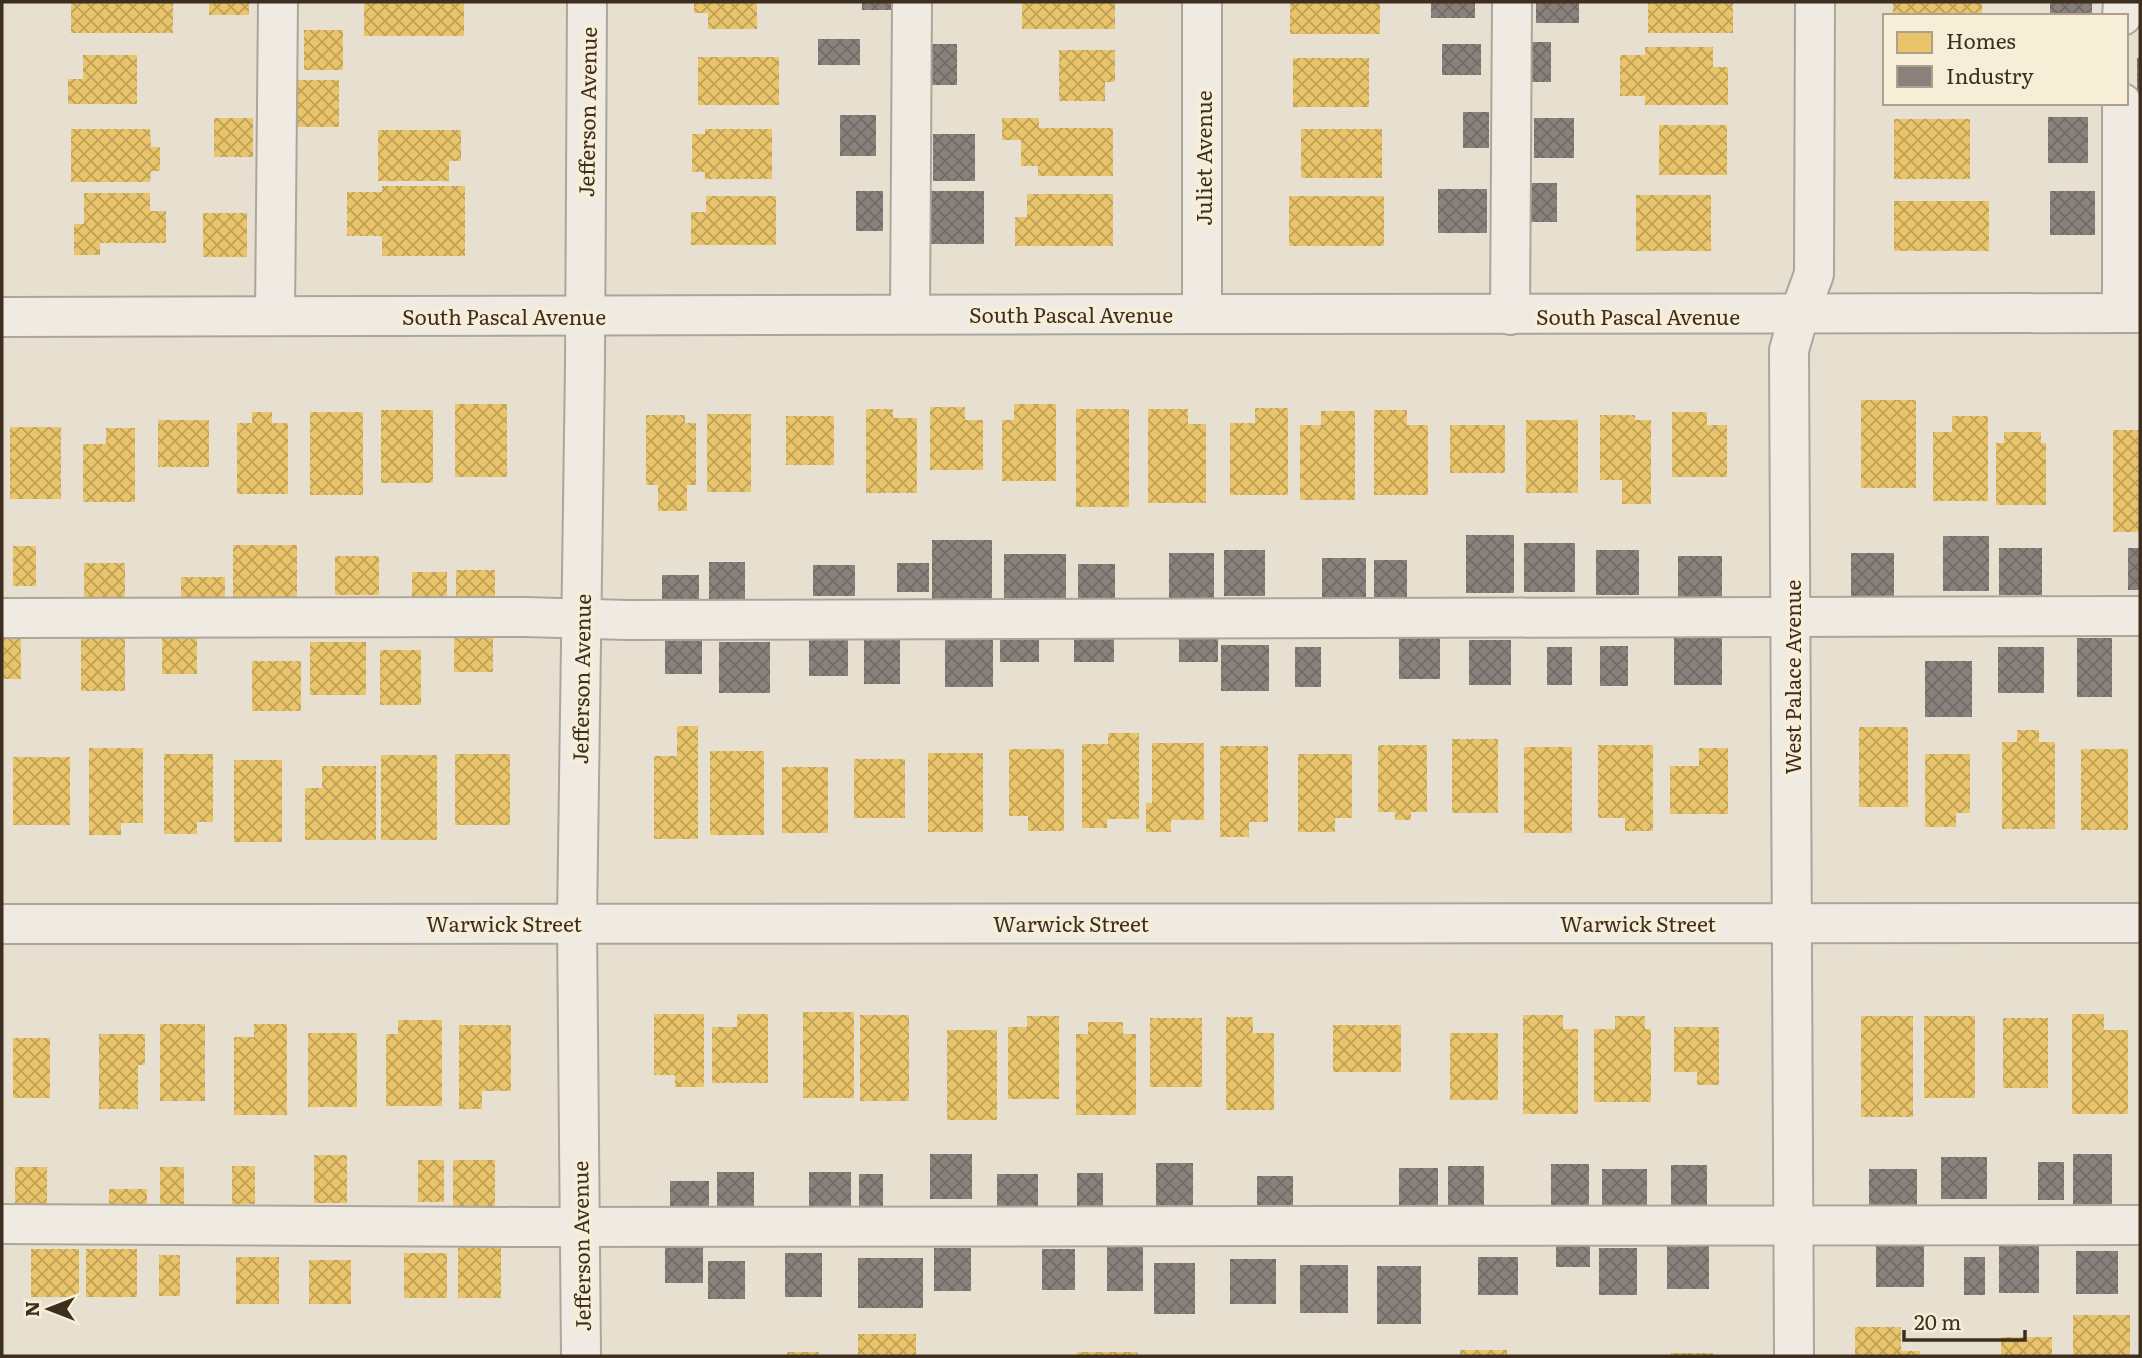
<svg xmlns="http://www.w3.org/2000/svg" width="2142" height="1358" viewBox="0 0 2142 1358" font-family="Literata,serif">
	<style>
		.homes { fill: url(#homes-cross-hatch) }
		.industry { fill: url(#industry-cross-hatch) }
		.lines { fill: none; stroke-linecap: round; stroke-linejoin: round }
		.minor-casing { stroke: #ada599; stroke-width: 42 }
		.minor { stroke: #efebe3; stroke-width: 38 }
		.labels { text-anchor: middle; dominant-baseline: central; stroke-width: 7; stroke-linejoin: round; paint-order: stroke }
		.street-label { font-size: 21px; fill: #3d2e20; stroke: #f7eed8 }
	</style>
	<defs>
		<pattern id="homes-cross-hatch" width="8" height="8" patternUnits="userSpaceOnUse" patternTransform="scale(1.75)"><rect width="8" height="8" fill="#e9c46a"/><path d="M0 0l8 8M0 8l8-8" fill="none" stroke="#bea057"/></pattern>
		<pattern id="industry-cross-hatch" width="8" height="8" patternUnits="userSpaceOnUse" patternTransform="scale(1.75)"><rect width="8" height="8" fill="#8a817c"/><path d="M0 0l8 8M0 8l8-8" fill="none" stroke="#726a65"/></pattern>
	</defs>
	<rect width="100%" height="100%" fill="#e7e0d1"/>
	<g class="homes">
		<rect x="71" y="2" width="102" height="31"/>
		<rect x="209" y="2" width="40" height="13"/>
		<rect x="364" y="2" width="100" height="34"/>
		<path d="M694,2H757V29H708V13H694Z"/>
		<rect x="1022" y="2" width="93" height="27"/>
		<rect x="1290" y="2" width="90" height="32"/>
		<rect x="1648" y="2" width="85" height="31"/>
		<rect x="1893" y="2" width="89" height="14"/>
		<rect x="304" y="30" width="39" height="40"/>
		<path d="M1645,47H1713V67H1728V105H1645V96H1620V55H1645Z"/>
		<path d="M1059,50H1115V82H1105V101H1059Z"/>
		<path d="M83,55H137V104H68V79H83Z"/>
		<rect x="698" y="57" width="81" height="48"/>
		<rect x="1293" y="58" width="76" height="49"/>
		<rect x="293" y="80" width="46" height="47"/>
		<rect x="214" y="118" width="39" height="39"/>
		<path d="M1002,118H1039V128H1113V176H1038V166H1021V140H1002Z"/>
		<rect x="1894" y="119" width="76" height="60"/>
		<rect x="1659" y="125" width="68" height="50"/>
		<path d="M71,129H150L151,147H160V171H151L150,182H71Z"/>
		<path d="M705,129H772V179H705V172H692V134H705Z"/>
		<rect x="1301" y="129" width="81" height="49"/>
		<path d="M378,130H461V161H449V181H378Z"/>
		<path d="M382,186H465V256H382V236H347V192H382Z"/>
		<path d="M84,193H150V211H166V243H100V255H74V224H84Z"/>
		<path d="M1027,194H1113V246H1015V217H1027Z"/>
		<rect x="1636" y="195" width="75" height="56"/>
		<path d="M706,196H776V245H691V212H706Z"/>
		<rect x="1289" y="196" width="95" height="50"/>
		<rect x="1894" y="201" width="95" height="50"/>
		<rect x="203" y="213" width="44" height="44"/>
		<rect x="1861" y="400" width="55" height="88"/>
		<rect x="455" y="404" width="52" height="73"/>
		<path d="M1014,404H1056V481H1002V420H1014Z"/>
		<path d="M930,407H965V420H983V470H930Z"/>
		<path d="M1255,408H1288V495H1230V423H1255Z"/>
		<path d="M866,409H893V418H917V493H866Z"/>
		<rect x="1076" y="409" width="53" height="98"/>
		<path d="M1148,409H1188V424H1206V503H1148Z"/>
		<rect x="381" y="410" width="52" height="73"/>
		<path d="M1374,410H1407V425H1428V495H1374Z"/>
		<path d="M1321,411H1355V500H1300V425H1321Z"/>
		<path d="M252,412H272V423H288V494H237V423H252Z"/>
		<rect x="310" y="412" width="53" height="83"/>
		<path d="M1672,412H1707V425H1727V477H1672Z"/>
		<rect x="707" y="414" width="44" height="78"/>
		<path d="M646,415H685V423H696V485H687V511H658V485H646Z"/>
		<path d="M1600,415H1635V420H1651V504H1622V480H1600Z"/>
		<rect x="786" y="416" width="48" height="49"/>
		<path d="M1952,416H1988V501H1933V432H1952Z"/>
		<rect x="158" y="420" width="51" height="47"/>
		<rect x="1526" y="420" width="52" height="73"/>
		<rect x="1450" y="425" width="55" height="48"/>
		<rect x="10" y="427" width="51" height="72"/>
		<path d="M106,428H135V502H83V444H106Z"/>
		<rect x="2113" y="430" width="27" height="102"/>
		<path d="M2004,432H2041V443H2046V505H1996V443H2004Z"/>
		<rect x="233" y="545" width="64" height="56"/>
		<rect x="13" y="546" width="23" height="40"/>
		<rect x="335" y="556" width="44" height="39"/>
		<rect x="84" y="563" width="41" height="41"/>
		<rect x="456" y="570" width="39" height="33"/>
		<rect x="412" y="572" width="35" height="30"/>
		<rect x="181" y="577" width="44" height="27"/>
		<rect x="2" y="632" width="19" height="47"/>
		<rect x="81" y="632" width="44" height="59"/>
		<rect x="454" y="632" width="39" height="40"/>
		<rect x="162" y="636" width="35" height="38"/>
		<rect x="310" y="642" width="56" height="53"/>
		<rect x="380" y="650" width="41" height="55"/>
		<rect x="252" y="661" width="49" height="50"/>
		<path d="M677,726H698V839H654V756H677Z"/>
		<rect x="1859" y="727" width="49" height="80"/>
		<path d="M2017,730H2039V742H2055V829H2002V742H2017Z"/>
		<path d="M1108,733H1139V819H1107V828H1082V744H1108Z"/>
		<rect x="1452" y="739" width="46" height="74"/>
		<path d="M1152,743H1204V820H1171V832H1146V803H1152Z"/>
		<path d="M1378,745H1427V812H1411V820H1395V812H1378Z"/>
		<path d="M1598,745H1653V831H1625V818H1598Z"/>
		<path d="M1220,746H1268V822H1249V837H1220Z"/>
		<rect x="1524" y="747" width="48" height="86"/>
		<path d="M89,748H143V823H121V835H89Z"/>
		<path d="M1699,748H1728V814H1670V766H1699Z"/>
		<path d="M1009,749H1064V831H1028V816H1009Z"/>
		<rect x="2081" y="749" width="47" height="81"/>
		<rect x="710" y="751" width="54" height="84"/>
		<rect x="928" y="753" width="55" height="79"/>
		<path d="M164,754H213V822H197V834H164Z"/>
		<rect x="455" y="754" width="55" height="71"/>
		<path d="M1298,754H1352V818H1335V832H1298Z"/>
		<path d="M1925,754H1970V813H1956V827H1925Z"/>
		<rect x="381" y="755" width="56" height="85"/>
		<rect x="13" y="757" width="57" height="68"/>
		<rect x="854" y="759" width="51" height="59"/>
		<rect x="234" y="760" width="48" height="82"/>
		<path d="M322,766H376V840H305V788H322Z"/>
		<rect x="782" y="767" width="46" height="66"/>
		<rect x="803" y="1012" width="51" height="86"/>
		<path d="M654,1014H704V1087H675V1075H654Z"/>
		<path d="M737,1014H768V1083H712V1027H737Z"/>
		<path d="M2072,1014H2104V1030H2128V1114H2072Z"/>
		<rect x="860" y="1015" width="49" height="86"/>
		<path d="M1523,1015H1563V1029H1578V1114H1523Z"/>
		<path d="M1027,1016H1059V1099H1008V1027H1027Z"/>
		<path d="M1615,1016H1645V1029H1651V1102H1594V1029H1615Z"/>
		<rect x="1861" y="1016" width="52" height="101"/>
		<rect x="1924" y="1016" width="51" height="82"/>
		<path d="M1226,1017H1253V1033H1274V1110H1226Z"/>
		<rect x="1150" y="1018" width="52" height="69"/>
		<rect x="2003" y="1018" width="45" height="70"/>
		<path d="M398,1020H442V1106H386V1034H398Z"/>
		<path d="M1088,1022H1123V1034H1136V1115H1076V1034H1088Z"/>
		<rect x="160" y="1024" width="45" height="77"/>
		<path d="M254,1024H287V1115H234V1037H254Z"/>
		<path d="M459,1025H511V1091H482V1109H459Z"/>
		<rect x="1333" y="1025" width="68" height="47"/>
		<path d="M1674,1027H1719V1085H1697V1072H1674Z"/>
		<rect x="947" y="1030" width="50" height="90"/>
		<rect x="308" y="1033" width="49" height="74"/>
		<rect x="1450" y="1033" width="48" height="67"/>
		<path d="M99,1034H145V1065H138V1109H99Z"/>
		<rect x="13" y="1038" width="37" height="60"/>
		<rect x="314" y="1155" width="33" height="48"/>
		<rect x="418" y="1160" width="26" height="42"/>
		<rect x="453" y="1160" width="42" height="52"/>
		<rect x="232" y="1166" width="23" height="38"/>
		<rect x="15" y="1167" width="32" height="41"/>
		<rect x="160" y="1167" width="24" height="37"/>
		<rect x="109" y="1189" width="38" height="24"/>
		<rect x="458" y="1247" width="43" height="51"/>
		<rect x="31" y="1249" width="48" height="48"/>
		<rect x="86" y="1249" width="51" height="48"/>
		<rect x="404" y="1253" width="43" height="45"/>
		<rect x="159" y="1255" width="21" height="41"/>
		<rect x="236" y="1257" width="43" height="47"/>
		<rect x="309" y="1260" width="42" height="44"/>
		<rect x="2073" y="1315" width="57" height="41"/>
		<path d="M1855,1327H1901V1351H1920V1356H1855Z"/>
		<rect x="858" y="1334" width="58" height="22"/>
		<rect x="2001" y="1337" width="51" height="19"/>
		<rect x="1460" y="1350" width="47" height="6"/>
		<rect x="787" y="1352" width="32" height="4"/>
		<rect x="1077" y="1352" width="61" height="4"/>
		<rect x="1671" y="1353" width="42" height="3"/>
	</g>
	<g class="industry">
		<rect x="862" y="2" width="29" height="8"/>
		<rect x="1431" y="2" width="44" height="16"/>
		<rect x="1536" y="2" width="43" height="21"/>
		<rect x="2050" y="2" width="42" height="14"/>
		<rect x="818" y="39" width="42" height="26"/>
		<rect x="1526" y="42" width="25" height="40"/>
		<rect x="922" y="44" width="35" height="41"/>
		<rect x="1442" y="44" width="39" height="31"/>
		<rect x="2137" y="58" width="3" height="53"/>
		<rect x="1463" y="112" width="26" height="36"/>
		<rect x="840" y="115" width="36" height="41"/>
		<rect x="2048" y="117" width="40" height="46"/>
		<rect x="1534" y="118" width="40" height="40"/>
		<rect x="933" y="134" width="42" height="47"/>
		<rect x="1527" y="183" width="30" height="39"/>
		<rect x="1438" y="189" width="49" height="44"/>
		<rect x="856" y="191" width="27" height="40"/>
		<rect x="922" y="191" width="62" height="53"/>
		<rect x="2050" y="191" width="45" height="44"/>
		<rect x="1466" y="535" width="48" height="58"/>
		<rect x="1943" y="536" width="46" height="55"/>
		<rect x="932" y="540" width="60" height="63"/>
		<rect x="1524" y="543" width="51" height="49"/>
		<rect x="1999" y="548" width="43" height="47"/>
		<rect x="2128" y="548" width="12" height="42"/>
		<rect x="1224" y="550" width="41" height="46"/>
		<rect x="1596" y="550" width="43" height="45"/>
		<rect x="1169" y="553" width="45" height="51"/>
		<rect x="1851" y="553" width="43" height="54"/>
		<rect x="1004" y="554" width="62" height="51"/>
		<rect x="1678" y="556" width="44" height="46"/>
		<rect x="1322" y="558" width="44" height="42"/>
		<rect x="1374" y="560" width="33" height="39"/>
		<rect x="709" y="562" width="36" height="37"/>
		<rect x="897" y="563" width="32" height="29"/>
		<rect x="1078" y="564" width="37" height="39"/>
		<rect x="813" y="565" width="42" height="31"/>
		<rect x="662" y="575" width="37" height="26"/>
		<rect x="1074" y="632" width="40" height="30"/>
		<rect x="665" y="633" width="37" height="41"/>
		<rect x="1399" y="634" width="41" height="45"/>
		<rect x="1000" y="635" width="39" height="27"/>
		<rect x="1179" y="636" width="39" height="26"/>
		<rect x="809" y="637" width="39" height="39"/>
		<rect x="945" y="637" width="48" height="50"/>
		<rect x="1674" y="637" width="48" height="48"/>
		<rect x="2077" y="638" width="35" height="59"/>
		<rect x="864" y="639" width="36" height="45"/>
		<rect x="1469" y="640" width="42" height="45"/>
		<rect x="719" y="642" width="51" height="51"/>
		<rect x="1221" y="645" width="48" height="46"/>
		<rect x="1600" y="646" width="28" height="40"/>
		<rect x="1295" y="647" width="26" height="40"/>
		<rect x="1547" y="647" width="25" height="38"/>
		<rect x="1998" y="647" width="46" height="46"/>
		<rect x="1925" y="661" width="47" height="56"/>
		<rect x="930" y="1154" width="42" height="45"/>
		<rect x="2073" y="1154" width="39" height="52"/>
		<rect x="1941" y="1157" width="46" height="42"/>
		<rect x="2038" y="1162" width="26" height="38"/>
		<rect x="1156" y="1163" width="37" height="49"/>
		<rect x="1551" y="1164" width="38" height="47"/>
		<rect x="1671" y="1165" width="36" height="41"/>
		<rect x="1448" y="1166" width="36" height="41"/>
		<rect x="1399" y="1168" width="39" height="40"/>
		<rect x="1602" y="1169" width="45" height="38"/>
		<rect x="1869" y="1169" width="48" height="45"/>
		<rect x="717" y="1172" width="37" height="43"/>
		<rect x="809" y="1172" width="42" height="41"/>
		<rect x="1077" y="1173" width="26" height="38"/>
		<rect x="859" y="1174" width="24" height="40"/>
		<rect x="997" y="1174" width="41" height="38"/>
		<rect x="1257" y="1176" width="36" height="36"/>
		<rect x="670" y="1181" width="39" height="29"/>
		<rect x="1876" y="1243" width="48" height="44"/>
		<rect x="1556" y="1244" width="34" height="23"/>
		<rect x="1999" y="1244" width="40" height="49"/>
		<rect x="1667" y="1245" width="42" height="44"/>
		<rect x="665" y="1246" width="38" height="37"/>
		<rect x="1107" y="1247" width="36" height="44"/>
		<rect x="934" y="1248" width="37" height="43"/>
		<rect x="1599" y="1248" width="38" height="47"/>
		<rect x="1042" y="1249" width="33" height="41"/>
		<rect x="2076" y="1251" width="42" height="43"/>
		<rect x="785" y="1253" width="37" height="44"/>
		<rect x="1478" y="1257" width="40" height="38"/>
		<rect x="1964" y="1257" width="21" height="38"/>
		<rect x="858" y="1258" width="65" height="50"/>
		<rect x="1230" y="1259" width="46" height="45"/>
		<rect x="708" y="1261" width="37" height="38"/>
		<rect x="1154" y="1263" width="41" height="51"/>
		<rect x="1300" y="1265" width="48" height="48"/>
		<rect x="1377" y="1266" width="44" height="58"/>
	</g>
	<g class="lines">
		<g class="minor-casing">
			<g id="minor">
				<path d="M2122,16L2123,2"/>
				<path d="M910,313L912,2"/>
				<path d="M1202,313V2"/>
				<path d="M2122,313V103"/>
				<path d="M275,314L278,2"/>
				<path d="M1510,315L1512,2"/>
				<path d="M2,317C715,311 1427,317 2140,313"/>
				<path d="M2,618L525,617L627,620L2140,616"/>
				<path d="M2,924L2140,923"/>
				<path d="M2,1224L530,1227L2140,1225"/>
				<path d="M581,1356L577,922L585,365L587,2"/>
				<path d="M1794,1356L1789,350L1799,315L1814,274L1815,2"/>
			</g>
		</g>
		<use href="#minor" class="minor"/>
	</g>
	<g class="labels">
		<g class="street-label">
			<text transform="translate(586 112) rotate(-89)">Jefferson Avenue</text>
			<text transform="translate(1202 158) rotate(-90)">Juliet Avenue</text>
			<text x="1071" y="313">South Pascal Avenue</text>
			<text x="504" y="315">South Pascal Avenue</text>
			<text x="1638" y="315">South Pascal Avenue</text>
			<text transform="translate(1791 677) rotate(-90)">West Palace Avenue</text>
			<text transform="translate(580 679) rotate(-89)">Jefferson Avenue</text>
			<text x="504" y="922">Warwick Street</text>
			<text x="1071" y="922">Warwick Street</text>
			<text x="1638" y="922">Warwick Street</text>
			<text transform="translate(580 1246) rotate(-91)">Jefferson Avenue</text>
		</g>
	</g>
	<rect width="2142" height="1358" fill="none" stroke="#3d2e20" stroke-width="7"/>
	<rect x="1883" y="14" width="245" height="91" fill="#f7eed8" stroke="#ada18e" stroke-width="2"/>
	<rect x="1897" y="32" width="35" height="21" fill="#e9c46a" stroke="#ada18e" stroke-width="2"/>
	<text x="1946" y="49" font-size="21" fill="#3d2e20">Homes</text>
	<rect x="1897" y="66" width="35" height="21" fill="#8a817c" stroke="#ada18e" stroke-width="2"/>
	<text x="1946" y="84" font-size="21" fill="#3d2e20">Industry</text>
	<g transform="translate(49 1309) rotate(270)" stroke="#f7eed8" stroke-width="5" paint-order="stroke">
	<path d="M0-5L12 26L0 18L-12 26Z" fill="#3d2e20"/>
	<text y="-10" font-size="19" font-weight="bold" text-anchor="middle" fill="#3d2e20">N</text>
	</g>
	<path d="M1904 1330v10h121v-10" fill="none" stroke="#3d2e20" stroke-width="3.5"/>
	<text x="1914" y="1330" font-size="21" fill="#3d2e20" stroke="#f7eed8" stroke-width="5" paint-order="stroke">20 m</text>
</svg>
